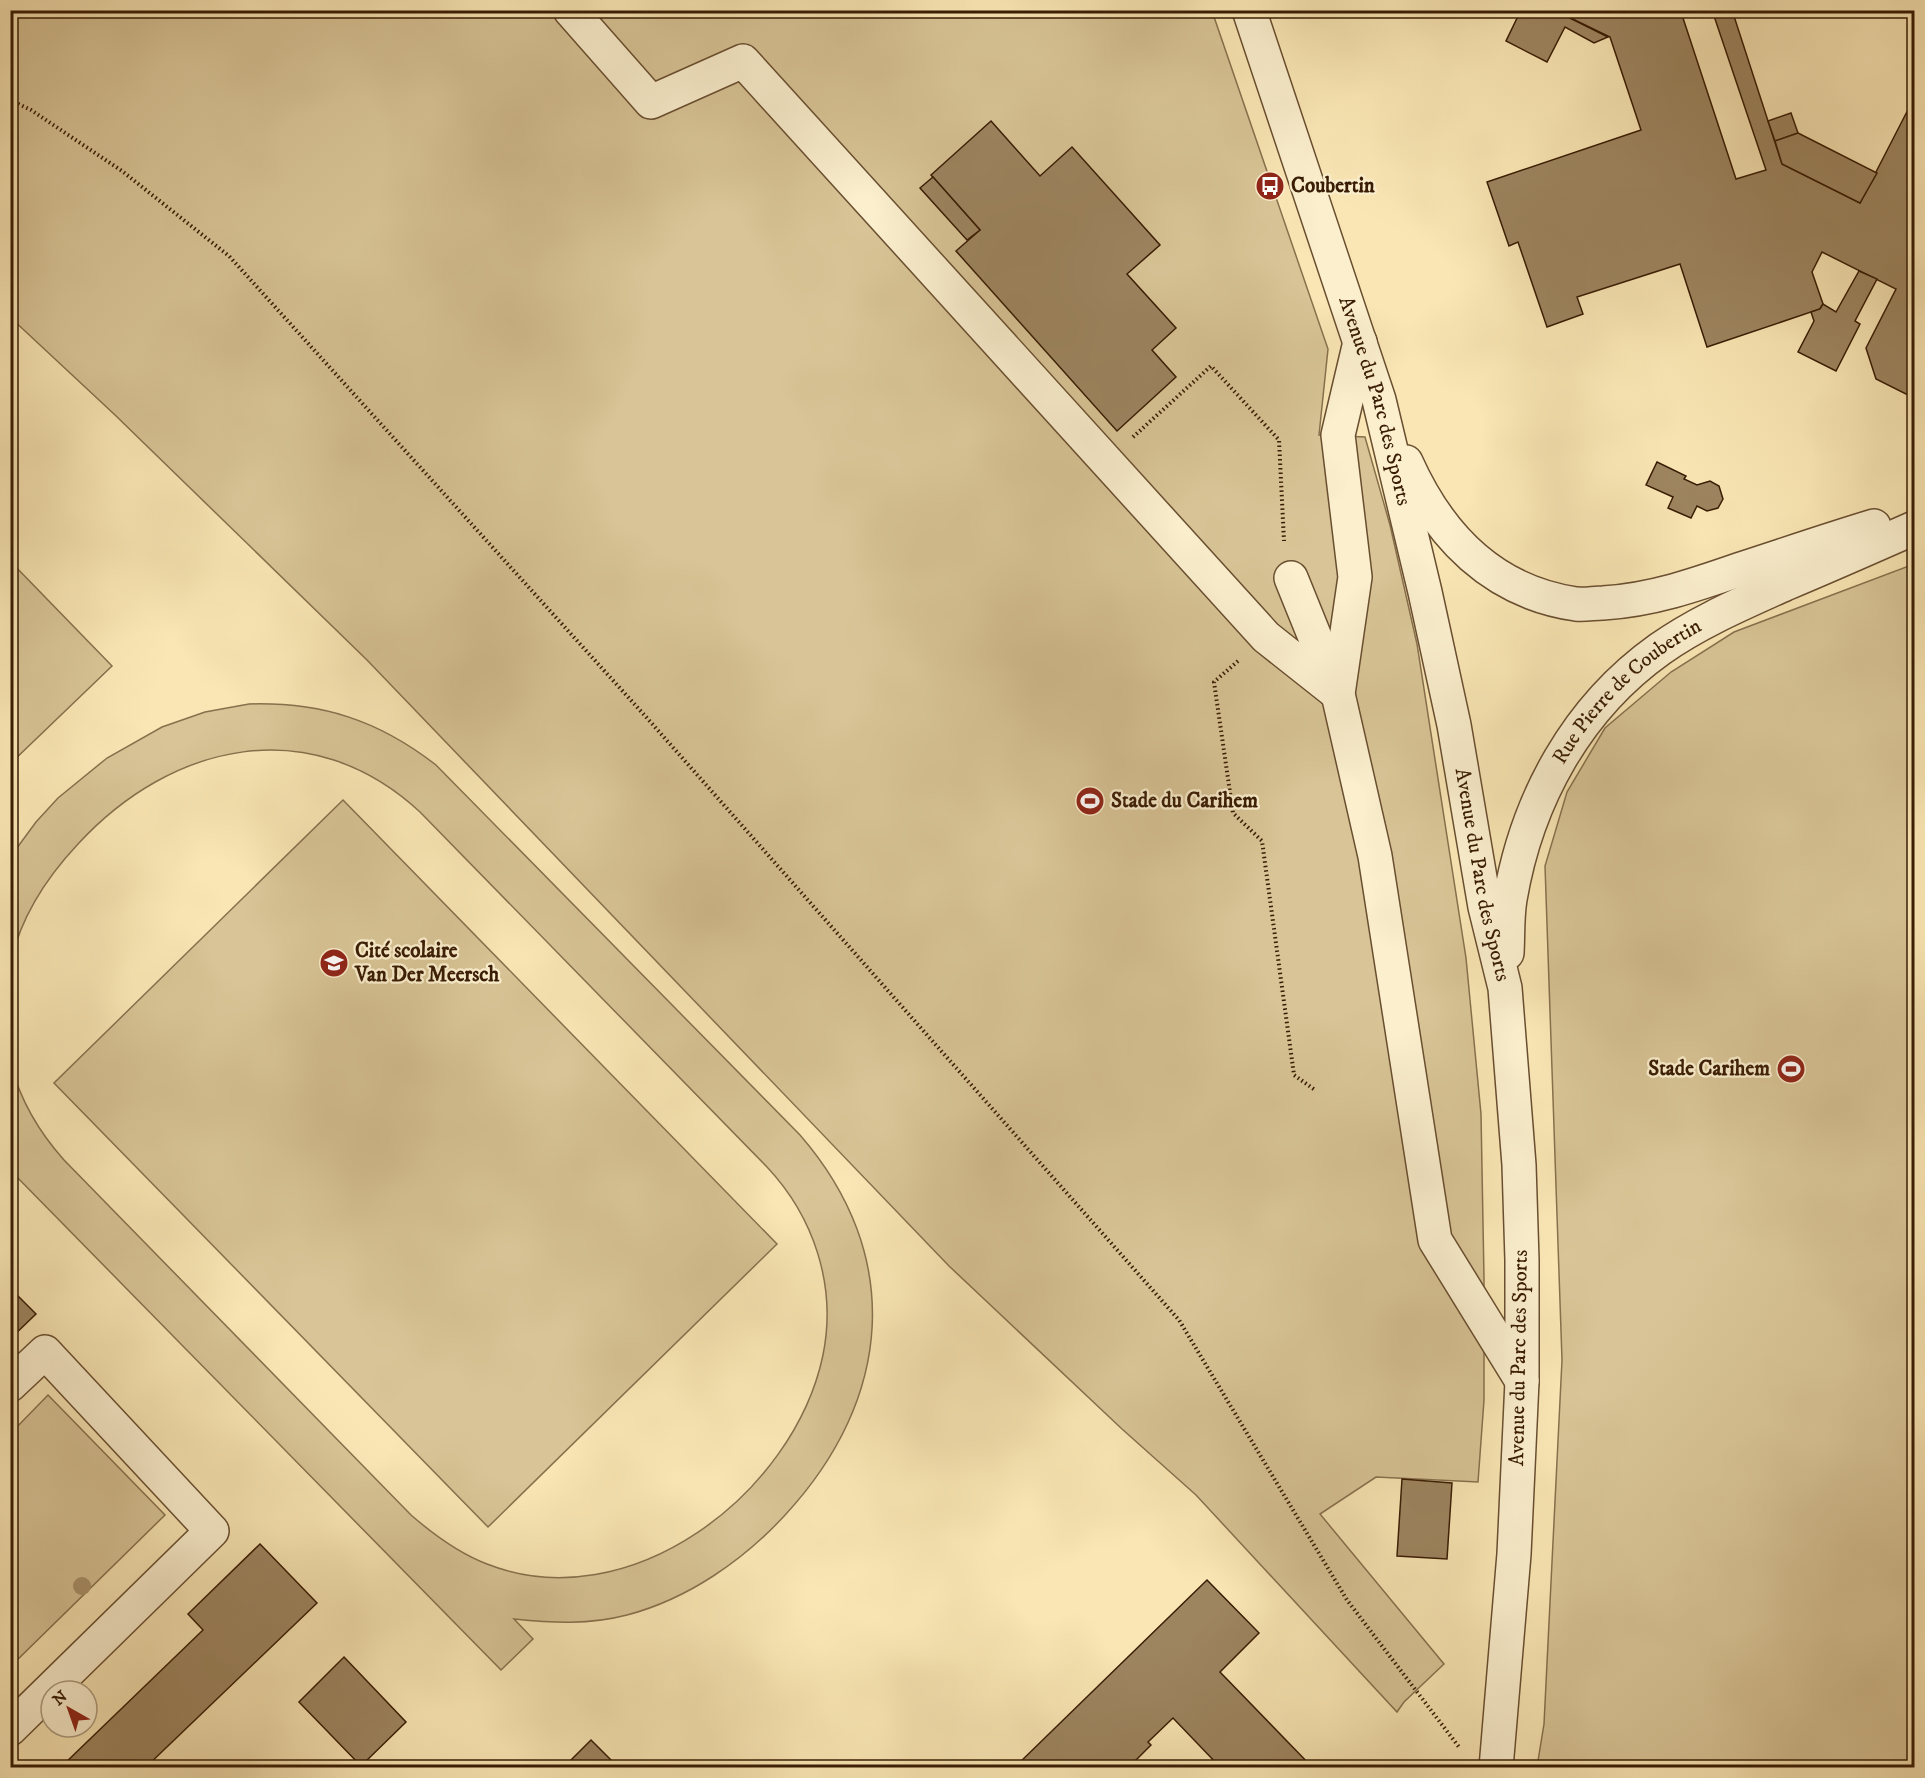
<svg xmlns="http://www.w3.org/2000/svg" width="1925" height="1778" viewBox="0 0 1925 1778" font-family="'IM FELL DW Pica',serif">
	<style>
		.green { fill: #d8c496; stroke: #88704d; stroke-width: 1.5 }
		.building { fill: #9d8560; stroke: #391c04; stroke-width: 1.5 }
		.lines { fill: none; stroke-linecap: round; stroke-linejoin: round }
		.minor-casing { stroke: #694e30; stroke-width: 36 }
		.path { stroke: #391c04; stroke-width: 4; stroke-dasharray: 1.5 3; stroke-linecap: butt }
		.minor { stroke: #fbefce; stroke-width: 33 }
		.tree { fill: #aa926b }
		.labels { text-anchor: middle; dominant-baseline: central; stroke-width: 4.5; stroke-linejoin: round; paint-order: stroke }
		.poi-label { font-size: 21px; font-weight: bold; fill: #391c04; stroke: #fbefce; text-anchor: start }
		.street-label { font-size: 21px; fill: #391c04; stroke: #fbefce }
	</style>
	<rect width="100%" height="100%" fill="#f9e6b4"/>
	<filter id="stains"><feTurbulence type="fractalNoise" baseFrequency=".00333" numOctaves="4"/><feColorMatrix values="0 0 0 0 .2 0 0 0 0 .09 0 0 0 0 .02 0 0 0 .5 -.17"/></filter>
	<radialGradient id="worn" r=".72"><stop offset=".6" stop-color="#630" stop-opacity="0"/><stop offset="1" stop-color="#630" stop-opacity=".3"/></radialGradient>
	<g class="green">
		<path d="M10,11H1212L1328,349L1319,435L1365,437L1390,525L1417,644L1466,958L1481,1114L1484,1278V1400L1478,1482L1376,1477L1320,1514L1444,1664L1404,1702L1397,1712L1196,1495L1122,1429L949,1266L367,660L114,414L11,318Z"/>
		<path d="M11,562L112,666L11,763Z"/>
		<path d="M1914,564V1767H1537L1544,1724L1562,1360L1545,866L1567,792L1605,728L1671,672L1734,632Z"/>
		<path d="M249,704C322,702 378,720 436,765L800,1135C905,1256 892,1399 786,1514C744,1560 688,1599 627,1615C589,1625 553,1623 514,1619L533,1639L501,1670L11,1171V1065C21,1102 39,1132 64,1160L411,1515C434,1535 458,1553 487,1564C629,1620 794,1494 823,1355C837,1286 814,1217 767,1167L420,812C311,711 172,742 78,844C48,876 21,917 11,961V856L36,822L58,798L107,758L162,727L205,712Z"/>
		<path d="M343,800L777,1244L488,1527L54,1083Z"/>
		<path d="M48,1395L165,1515L11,1666V1433Z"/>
	</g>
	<g class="building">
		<path d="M1521,10H1554L1608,37L1594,43L1565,27L1547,62L1506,41Z"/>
		<path d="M1554,10H1666L1668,16L1681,12L1736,179L1766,170L1712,10H1732L1782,164L1860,203L1914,98V398L1876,379L1866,348L1896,289L1822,252L1812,272L1823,304L1820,309L1707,347L1680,264L1577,297L1583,314L1547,327L1518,242L1509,246L1487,182L1641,130L1610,37Z"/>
		<path d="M1791,113L1798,133L1775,141L1768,121Z"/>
		<path d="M991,121L1040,176L1072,147L1160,245L1127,274L1176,328L1152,350L1176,377L1117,431L956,251L980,230L931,175Z"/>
		<path d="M1798,133L1877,173L1860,203L1782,164L1775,141Z"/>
		<path d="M933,177L980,230L967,240L920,188Z"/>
		<path d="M1859,271L1877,279L1855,321L1860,324L1836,371L1798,352L1814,321L1811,312L1820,309L1823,304L1836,312Z"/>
		<path d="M1657,462L1686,476L1684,479L1697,485L1710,481L1719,486L1723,499L1718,508L1707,511L1697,506L1691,518L1668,508L1673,497L1646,485Z"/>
		<path d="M10,1288L36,1314L10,1339Z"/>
		<path d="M1402,1479L1452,1483L1447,1559L1397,1556Z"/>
		<path d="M260,1544L317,1603L145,1768H60L203,1630L188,1614Z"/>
		<path d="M1207,1580L1259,1633L1220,1672L1313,1768H1221L1173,1718L1148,1742L1151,1745L1128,1768H1014Z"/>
		<path d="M344,1657L406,1722L361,1766L299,1702Z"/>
		<path d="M591,1740L619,1768H563Z"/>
	</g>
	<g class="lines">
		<g class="minor-casing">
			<g id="minor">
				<path d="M570,10L651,102L743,61L1266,637L1338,694L1291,578"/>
				<path id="s1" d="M1249,10L1379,400L1425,592L1454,725L1485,907L1505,988L1519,1165L1522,1260V1381L1514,1554L1496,1768"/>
				<path d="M1360,342L1338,435L1355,577L1338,694L1375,856L1435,1240L1522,1381"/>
				<path d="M1406,462C1439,536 1493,592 1576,604C1585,605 1594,603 1603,603C1653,600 1698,584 1744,568C1787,554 1831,539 1874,526"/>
				<path id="s2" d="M1507,953C1508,936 1507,917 1510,899C1527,799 1577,708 1660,649C1698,622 1743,603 1785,584C1828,566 1871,547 1914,528"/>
				<path d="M10,1385L45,1352L212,1531L10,1729"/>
			</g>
		</g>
		<g class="path">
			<path d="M10,100L31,110L122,171L229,256L647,718L1179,1320L1347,1600L1459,1747"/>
			<path d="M1133,437L1211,366L1279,440L1284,541"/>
			<path d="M1238,661L1214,682L1233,813L1262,841L1294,1075L1315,1090"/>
		</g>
		<use href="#minor" class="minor"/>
	</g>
	<circle class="tree" cx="82" cy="1586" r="9"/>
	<defs>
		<g id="bus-disc" transform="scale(1.5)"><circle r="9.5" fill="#8f2418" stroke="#fbefce"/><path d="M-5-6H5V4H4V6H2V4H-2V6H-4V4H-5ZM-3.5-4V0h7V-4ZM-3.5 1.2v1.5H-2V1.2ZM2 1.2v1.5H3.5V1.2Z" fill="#fff"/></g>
		<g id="stadium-disc" transform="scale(1.5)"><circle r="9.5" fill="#8f2418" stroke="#fbefce"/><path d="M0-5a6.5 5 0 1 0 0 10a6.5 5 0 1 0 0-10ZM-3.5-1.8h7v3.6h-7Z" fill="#fff"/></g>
		<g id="school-disc" transform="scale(1.5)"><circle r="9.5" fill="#8f2418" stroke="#fbefce"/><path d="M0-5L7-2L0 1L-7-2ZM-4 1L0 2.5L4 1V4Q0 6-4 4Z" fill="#fff"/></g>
	</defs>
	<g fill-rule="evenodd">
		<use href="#bus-disc" x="1270" y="186"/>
		<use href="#stadium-disc" x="1090" y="801"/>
		<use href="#school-disc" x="334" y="963"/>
		<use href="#stadium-disc" x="1791" y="1069"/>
	</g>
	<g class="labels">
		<g class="poi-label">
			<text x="1291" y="186">Coubertin</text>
			<text x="1111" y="801">Stade du Carihem</text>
			<text x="355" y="951">Cité scolaire<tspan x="355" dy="24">Van Der Meersch</tspan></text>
			<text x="1770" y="1069" text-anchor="end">Stade Carihem</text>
		</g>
		<g class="street-label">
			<text stroke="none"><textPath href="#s1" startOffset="411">Avenue du Parc des Sports</textPath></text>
			<text stroke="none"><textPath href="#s2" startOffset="300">Rue Pierre de Coubertin</textPath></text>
			<text stroke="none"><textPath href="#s1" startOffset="897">Avenue du Parc des Sports</textPath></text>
			<text transform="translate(1519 1358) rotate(-89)">Avenue du Parc des Sports</text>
		</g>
	</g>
	<rect width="1925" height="1778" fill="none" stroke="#f9e6b4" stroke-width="36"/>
	<rect x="12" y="12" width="1901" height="1754" fill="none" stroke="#391c04" stroke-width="3"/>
	<rect x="18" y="18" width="1889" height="1742" fill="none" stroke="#391c04" stroke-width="1.5"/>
	<g transform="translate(69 1709) rotate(320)"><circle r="28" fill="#fbefce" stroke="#ad9b7d" stroke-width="1.5"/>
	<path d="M0-4.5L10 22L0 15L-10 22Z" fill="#8f2418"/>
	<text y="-9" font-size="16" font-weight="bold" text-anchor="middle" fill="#391c04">N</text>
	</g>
	<rect width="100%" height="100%" filter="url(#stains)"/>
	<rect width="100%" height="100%" fill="url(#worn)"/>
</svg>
